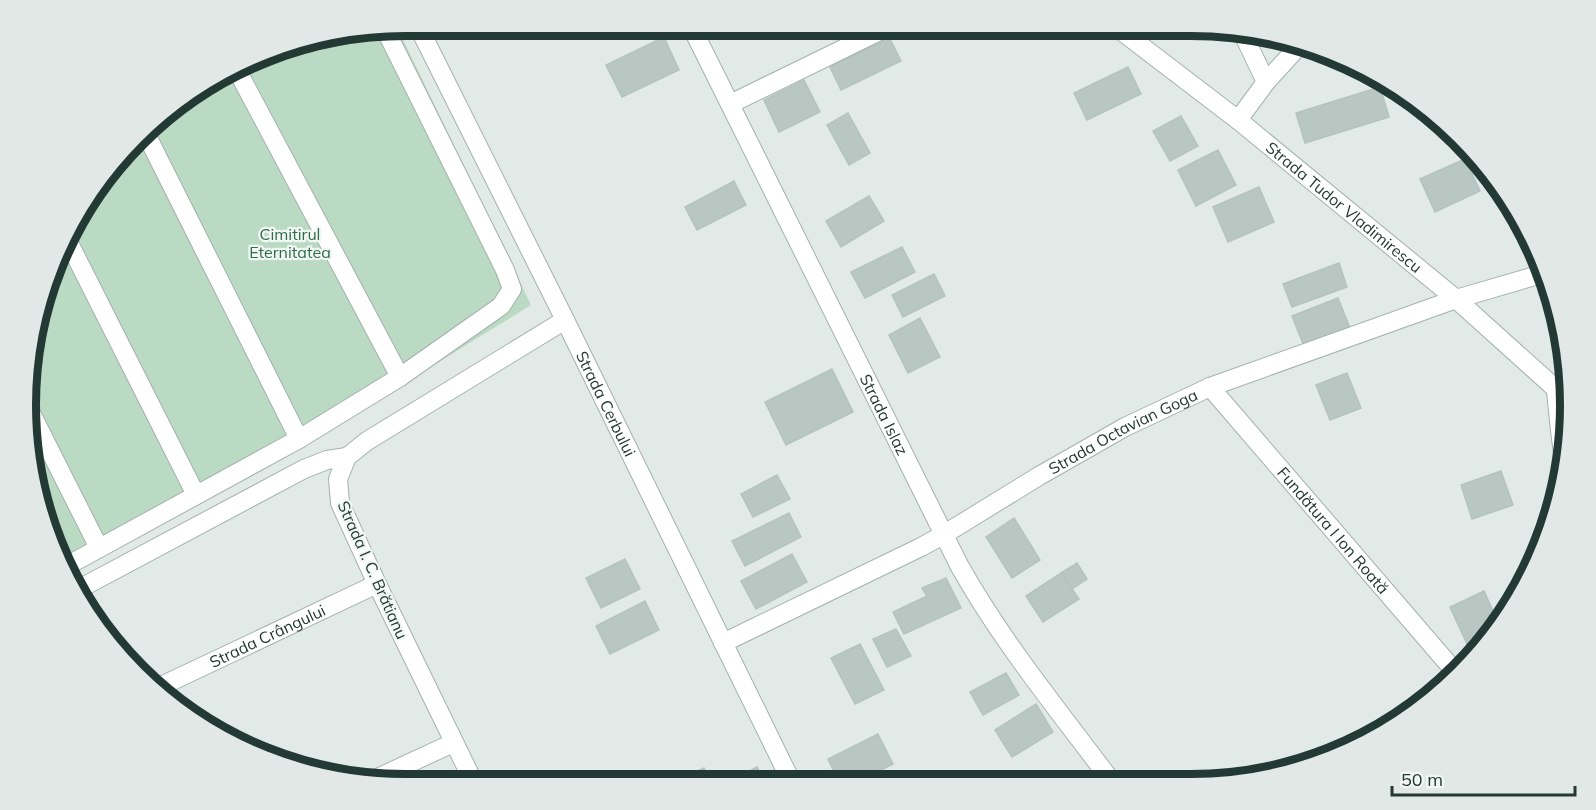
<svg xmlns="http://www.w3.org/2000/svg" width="1596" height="810" viewBox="0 0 1596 810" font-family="Mulish,sans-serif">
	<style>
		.green { fill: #bbdac3 }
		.building { fill: #b9c7c2; stroke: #b4c3bd; stroke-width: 1.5 }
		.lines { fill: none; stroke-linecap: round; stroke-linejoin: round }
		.minor-casing { stroke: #a4b1ad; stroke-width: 20 }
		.minor { stroke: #fff; stroke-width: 18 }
		.labels { text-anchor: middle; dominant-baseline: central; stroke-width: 4.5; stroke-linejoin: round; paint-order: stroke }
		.street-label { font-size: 16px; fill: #233933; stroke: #f1f7f4 }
		.park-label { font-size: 16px; fill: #306d48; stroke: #f1f7f4 }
		.rim { fill: none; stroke: #233933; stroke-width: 8 }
	</style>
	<rect width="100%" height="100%" fill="#e1eae6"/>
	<path class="green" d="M397,27L531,305L408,381L63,568L29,454L33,331L89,194L174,104L283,46Z"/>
	<g class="building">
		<path d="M988,26H1021L994,39Z"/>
		<path d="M664,37L679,70L622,97L606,65Z"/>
		<path d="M889,37L901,61L841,90L830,67Z"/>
		<path d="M1128,67L1141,94L1087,120L1074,93Z"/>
		<path d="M804,80L820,112L779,132L764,100Z"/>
		<path d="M1380,87L1389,117L1305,143L1296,113Z"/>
		<path d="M848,113L870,153L849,165L827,125Z"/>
		<path d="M1181,116L1198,146L1170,161L1153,131Z"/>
		<path d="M1218,150L1236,185L1196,206L1178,170Z"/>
		<path d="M1465,159L1480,191L1435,212L1420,179Z"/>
		<path d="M734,181L746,205L697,230L685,207Z"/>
		<path d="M1259,187L1274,222L1228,242L1213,207Z"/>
		<path d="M869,196L884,221L841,247L826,221Z"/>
		<path d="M902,247L915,272L865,298L851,272Z"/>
		<path d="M1339,263L1347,287L1292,307L1283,284Z"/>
		<path d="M934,274L945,296L903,317L892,295Z"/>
		<path d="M1338,298L1350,328L1304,346L1292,316Z"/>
		<path d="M920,318L940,357L908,373L889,335Z"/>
		<path d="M832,369L853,412L786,445L765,402Z"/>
		<path d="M1347,373L1361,408L1330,420L1316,385Z"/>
		<path d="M1501,471L1513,505L1472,519L1461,485Z"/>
		<path d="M777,475L790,499L753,517L741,494Z"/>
		<path d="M789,513L801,537L745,566L732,541Z"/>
		<path d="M1014,518L1040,560L1012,578L986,537Z"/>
		<path d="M792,554L807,582L756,609L741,581Z"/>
		<path d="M625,559L640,589L601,608L586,578Z"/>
		<path d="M1077,563L1087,579L1072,589L1061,573Z"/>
		<path d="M1061,573L1079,599L1043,622L1026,596Z"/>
		<path d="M946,578L961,608L904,634L893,612L927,596L922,588Z"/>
		<path d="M1484,591L1498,622L1477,655L1473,657L1450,607Z"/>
		<path d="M645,601L659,630L610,654L596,626Z"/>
		<path d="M896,629L911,656L887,667L873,639Z"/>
		<path d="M860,644L884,690L855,704L831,658Z"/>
		<path d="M1006,673L1019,695L983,715L970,692Z"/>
		<path d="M1036,704L1053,732L1012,757L995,730Z"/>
		<path d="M878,734L893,764L857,782H839L828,759Z"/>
		<path d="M757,767L765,783H727Z"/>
		<path d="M704,768L711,783H673Z"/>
	</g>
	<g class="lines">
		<g class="minor-casing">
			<g id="minor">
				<path id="s1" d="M418,26L565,320L792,783"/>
				<path id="s2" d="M691,26L959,565C1002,642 1059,711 1112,782"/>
				<path id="s3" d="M1115,26L1238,120L1456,299L1566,398"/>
				<path d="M237,70L400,377"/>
				<path d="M1266,82L1297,48"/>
				<path d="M730,104L890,26"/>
				<path d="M1238,120L1266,82L1243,34"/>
				<path d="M146,134L299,439"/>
				<path d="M69,243L196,495"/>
				<path id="s4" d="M1210,387L1457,674"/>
				<path d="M1556,391L1560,431L1563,453"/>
				<path d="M30,411L99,548"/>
				<path d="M63,568L299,439L400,377L501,306L512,289L505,270L385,29"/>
				<path d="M77,590L304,469L327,460L347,457"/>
				<path id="s5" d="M723,643L921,547L943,535L1039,476L1125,427L1210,387L1456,299L1545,273"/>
				<path id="s6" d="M157,688L377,584"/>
				<path d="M371,781L453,743"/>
				<path d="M474,783L377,584L340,503L338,479L347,457L367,441L565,320"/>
			</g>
		</g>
		<use href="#minor" class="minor"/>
	</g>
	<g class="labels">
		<g class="street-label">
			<text stroke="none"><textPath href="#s3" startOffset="292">Strada Tudor Vladimirescu</textPath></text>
			<text stroke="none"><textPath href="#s1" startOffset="422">Strada Cerbului</textPath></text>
			<text stroke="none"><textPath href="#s2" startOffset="434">Strada Islaz</textPath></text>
			<text stroke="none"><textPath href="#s5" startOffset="453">Strada Octavian Goga</textPath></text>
			<text stroke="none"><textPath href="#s4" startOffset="189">Fundătura I Ion Roată</textPath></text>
			<text transform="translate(373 570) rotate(66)">Strada I. C. Brătianu</text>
			<text stroke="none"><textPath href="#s6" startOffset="122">Strada Crângului</textPath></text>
		</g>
		<g class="park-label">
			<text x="290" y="234">Cimitirul<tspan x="290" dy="18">Eternitatea</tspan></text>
		</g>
	</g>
	<path d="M0 0H1596V810H0ZM405 36H1191A369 369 0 0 1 1560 405V405A369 369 0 0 1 1191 774H405A369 369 0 0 1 36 405V405A369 369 0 0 1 405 36Z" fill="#e1e8e5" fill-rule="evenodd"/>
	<path class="rim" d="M405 36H1191A369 369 0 0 1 1560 405V405A369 369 0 0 1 1191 774H405A369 369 0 0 1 36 405V405A369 369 0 0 1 405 36Z"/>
	<path d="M1392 786v9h183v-9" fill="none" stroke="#233933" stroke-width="3"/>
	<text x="1401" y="786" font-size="18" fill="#233933" stroke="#f1f7f4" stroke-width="4.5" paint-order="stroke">50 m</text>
</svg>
